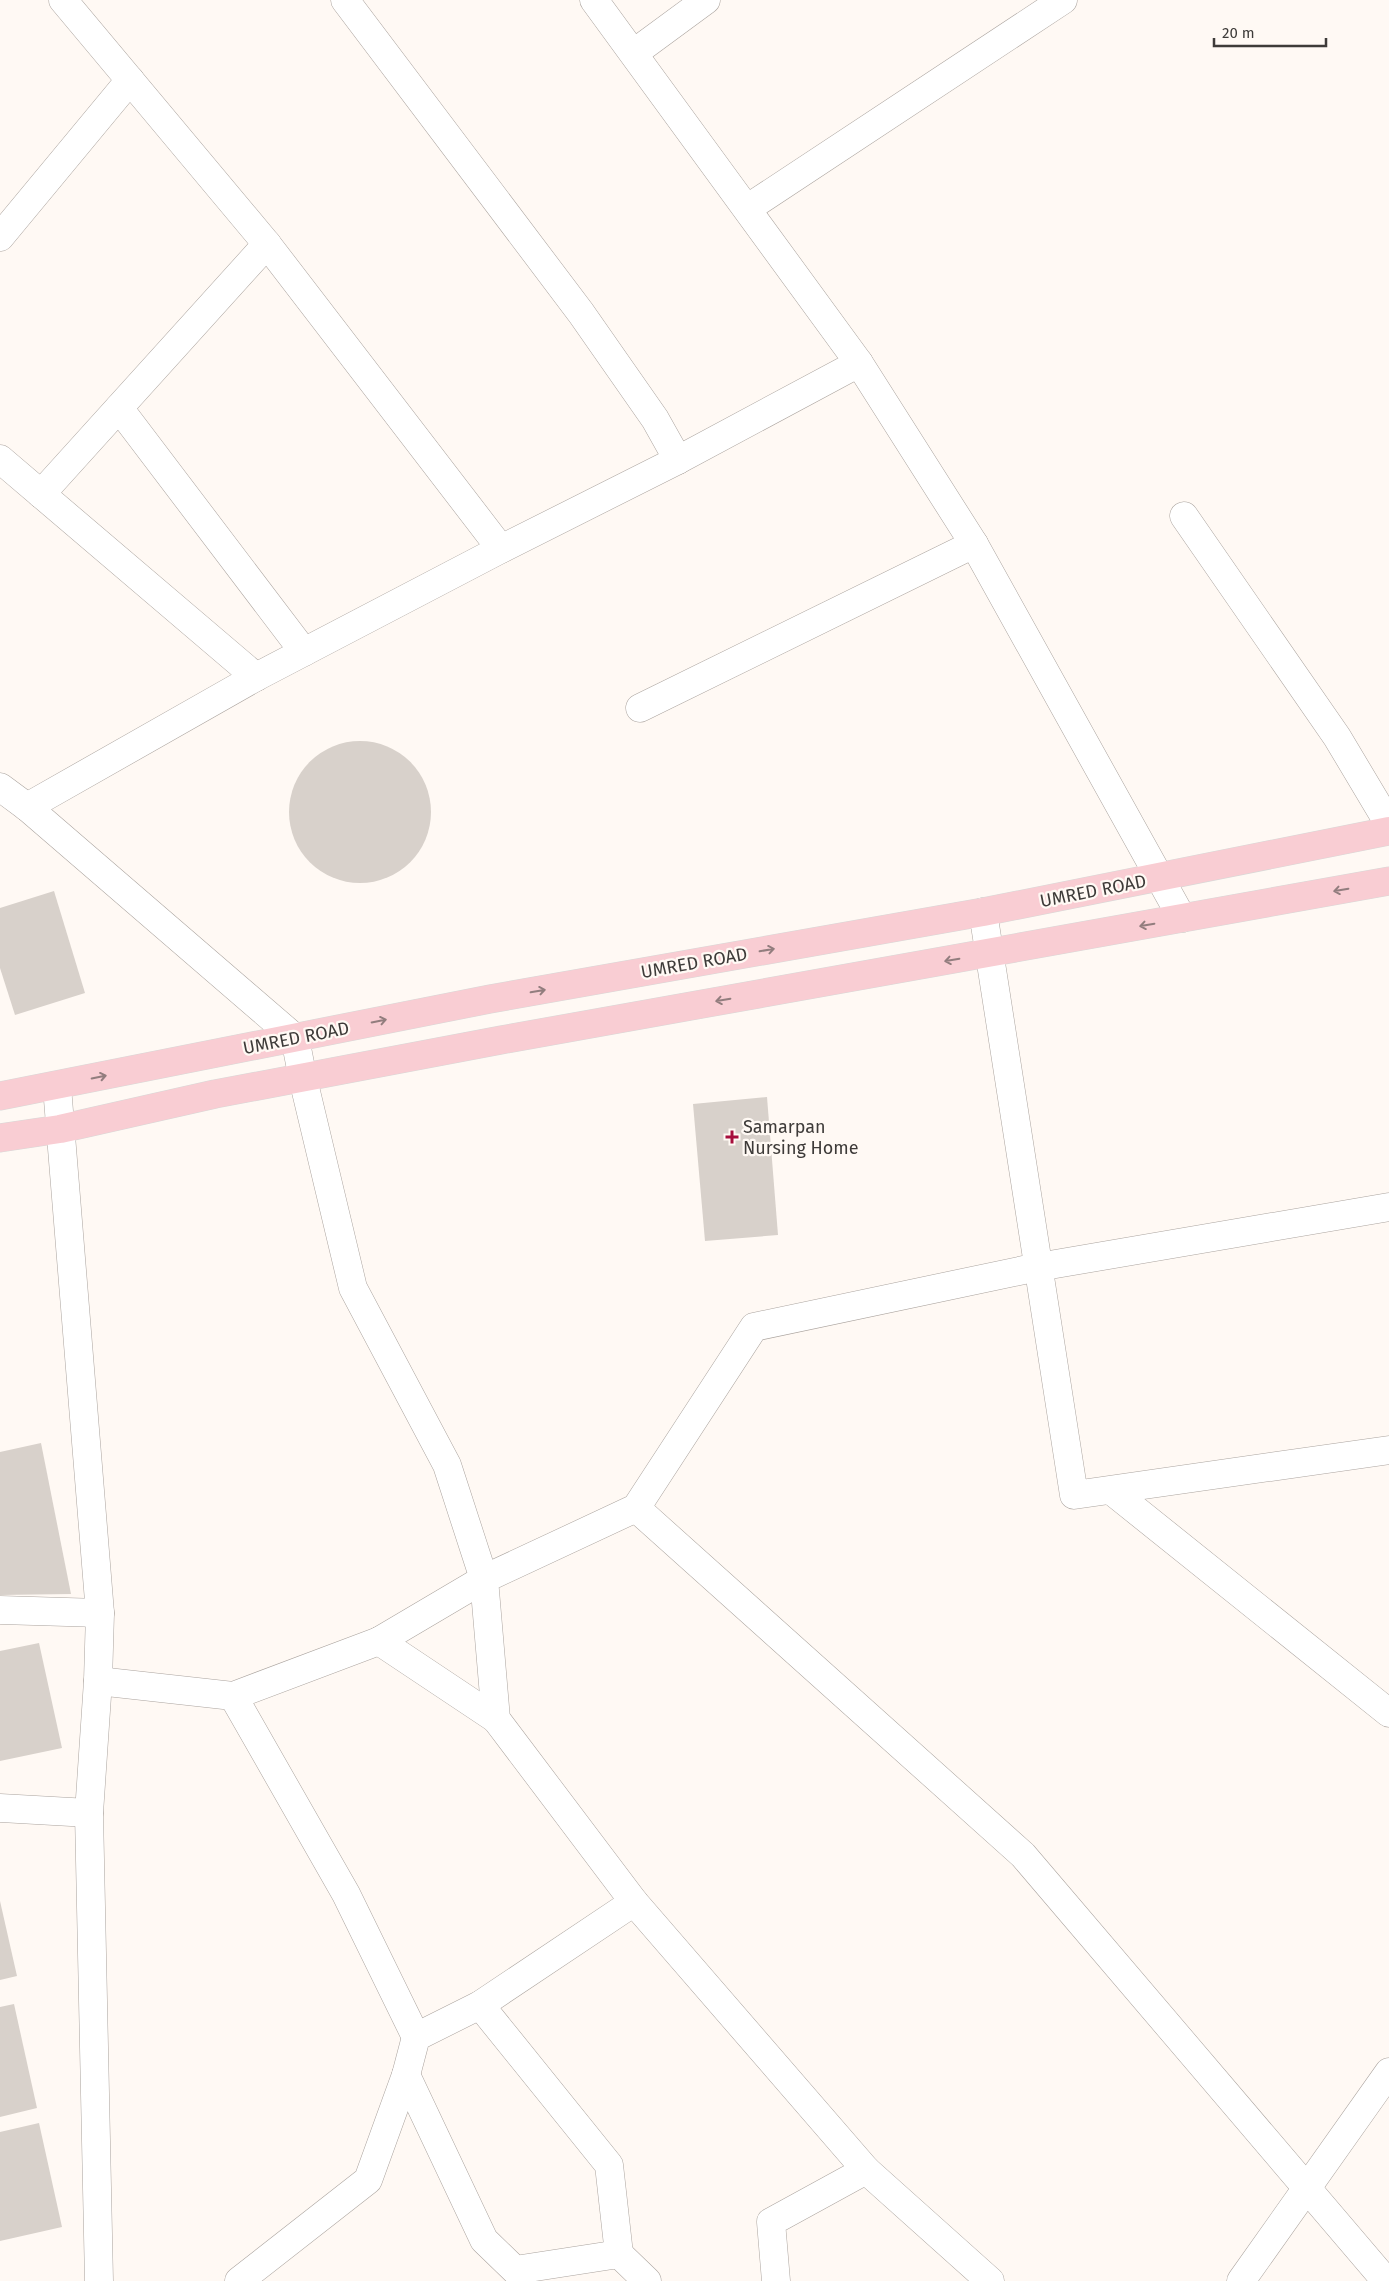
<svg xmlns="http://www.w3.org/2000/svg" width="1389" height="2281" viewBox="0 0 1389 2281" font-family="'Fira Sans',sans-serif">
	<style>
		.building { fill: #d8d1cb }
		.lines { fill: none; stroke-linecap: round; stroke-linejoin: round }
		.minor-casing { stroke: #aba49f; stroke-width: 29 }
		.major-casing { stroke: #d8d8d7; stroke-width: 29 }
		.minor { stroke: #fff; stroke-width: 28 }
		.major { stroke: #f9cdd3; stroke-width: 28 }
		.oneway { stroke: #927d7e }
		.poi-dot { fill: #a60e3d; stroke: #fff9f4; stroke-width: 2 }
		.labels { text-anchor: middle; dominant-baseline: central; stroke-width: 4.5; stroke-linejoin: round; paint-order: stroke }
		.street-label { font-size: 18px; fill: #3e3b39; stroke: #fff9f4 }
		.poi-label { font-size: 18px; fill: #3e3b39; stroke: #fff9f4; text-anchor: start }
	</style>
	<rect width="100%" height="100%" fill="#fff9f4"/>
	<g class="building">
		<circle cx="360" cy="812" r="71"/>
		<path d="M54,891L85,993L15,1015L0,968V908Z"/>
		<path d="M767,1097L778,1235L705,1241L693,1104Z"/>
		<path d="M41,1443L71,1594L0,1595V1452Z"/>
		<path d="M39,1643L62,1748L0,1761V1651Z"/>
		<path d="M0,1901L17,1976L0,1980Z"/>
		<path d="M14,2004L37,2108L0,2117V2007Z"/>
		<path d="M39,2123L62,2227L0,2241V2132Z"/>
	</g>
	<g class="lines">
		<g class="minor-casing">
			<g id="minor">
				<path d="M63,0L267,244L501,549"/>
				<path d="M345,0L581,313L655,419L678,460"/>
				<path d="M634,53L706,0"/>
				<path d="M748,208L1063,0"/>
				<path d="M0,237L130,80"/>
				<path d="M859,363L974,544L1182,918"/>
				<path d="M119,408L304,652"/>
				<path d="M0,459L256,677"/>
				<path d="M41,494L267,244"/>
				<path d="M1184,516L1337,737L1389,824"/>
				<path d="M640,708L974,544"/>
				<path d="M0,787L27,807L295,1038L303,1079L353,1288L447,1465L484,1579L379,1641L233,1696L98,1681"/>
				<path d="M27,807L256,677L501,549L678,460L859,363L594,0"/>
				<path d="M983,912L1074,1495L1389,1450"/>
				<path d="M57,1087L100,1613L98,1681L89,1813L99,2281"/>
				<path d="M1112,1491L1389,1713"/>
				<path d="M636,1508L1023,1855L1386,2281"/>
				<path d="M0,1610L100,1613"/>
				<path d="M379,1641L496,1719"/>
				<path d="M233,1696L346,1894L416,2037"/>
				<path d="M0,1808L89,1813"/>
				<path d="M634,1902L866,2170"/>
				<path d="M480,2005L609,2165L619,2254"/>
				<path d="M406,2075L484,2240L515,2270L619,2254L647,2281"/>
				<path d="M239,2281L368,2180L406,2075L416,2037L480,2005L634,1902L496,1719L484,1579L636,1508L754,1327L1038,1267L1389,1207"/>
				<path d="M776,2281L771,2222L866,2170L990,2281"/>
				<path d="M1241,2281L1389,2072"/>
			</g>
		</g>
		<g class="major-casing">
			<g id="major">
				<path d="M0,1096L490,999L983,912L1389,831"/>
				<path d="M0,1138L60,1129L215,1094L501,1040L1389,881"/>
			</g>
		</g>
		<use href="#minor" class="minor"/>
		<use href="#major" class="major"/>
	</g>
	<defs><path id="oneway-shaft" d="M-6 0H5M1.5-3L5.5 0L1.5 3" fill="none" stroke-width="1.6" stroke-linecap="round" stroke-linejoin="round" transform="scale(1.25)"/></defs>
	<g class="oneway">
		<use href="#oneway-shaft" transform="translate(1341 890) rotate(170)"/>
		<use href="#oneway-shaft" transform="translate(1147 925) rotate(170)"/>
		<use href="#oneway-shaft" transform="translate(767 950) rotate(-10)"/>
		<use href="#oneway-shaft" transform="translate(952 960) rotate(170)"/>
		<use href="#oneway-shaft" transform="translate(538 991) rotate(-10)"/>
		<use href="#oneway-shaft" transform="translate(723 1000) rotate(170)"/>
		<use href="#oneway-shaft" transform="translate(379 1021) rotate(-11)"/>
		<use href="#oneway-shaft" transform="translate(99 1077) rotate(-12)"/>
	</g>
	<path class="poi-dot" d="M729.5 1129.5h5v5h5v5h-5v5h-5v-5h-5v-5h5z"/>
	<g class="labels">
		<g class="street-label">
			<text transform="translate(1093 891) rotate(-11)">UMRED ROAD</text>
			<text transform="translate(694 963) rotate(-10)">UMRED ROAD</text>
			<text transform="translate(296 1038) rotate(-11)">UMRED ROAD</text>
		</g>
		<g class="poi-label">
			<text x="743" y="1127">Samarpan<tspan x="743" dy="21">Nursing Home</tspan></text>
		</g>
	</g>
	<path d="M1214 38v8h112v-8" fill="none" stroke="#3e3b39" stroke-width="2.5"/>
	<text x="1222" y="38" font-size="15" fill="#3e3b39" stroke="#fff9f4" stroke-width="4" paint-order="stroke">20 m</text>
</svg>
